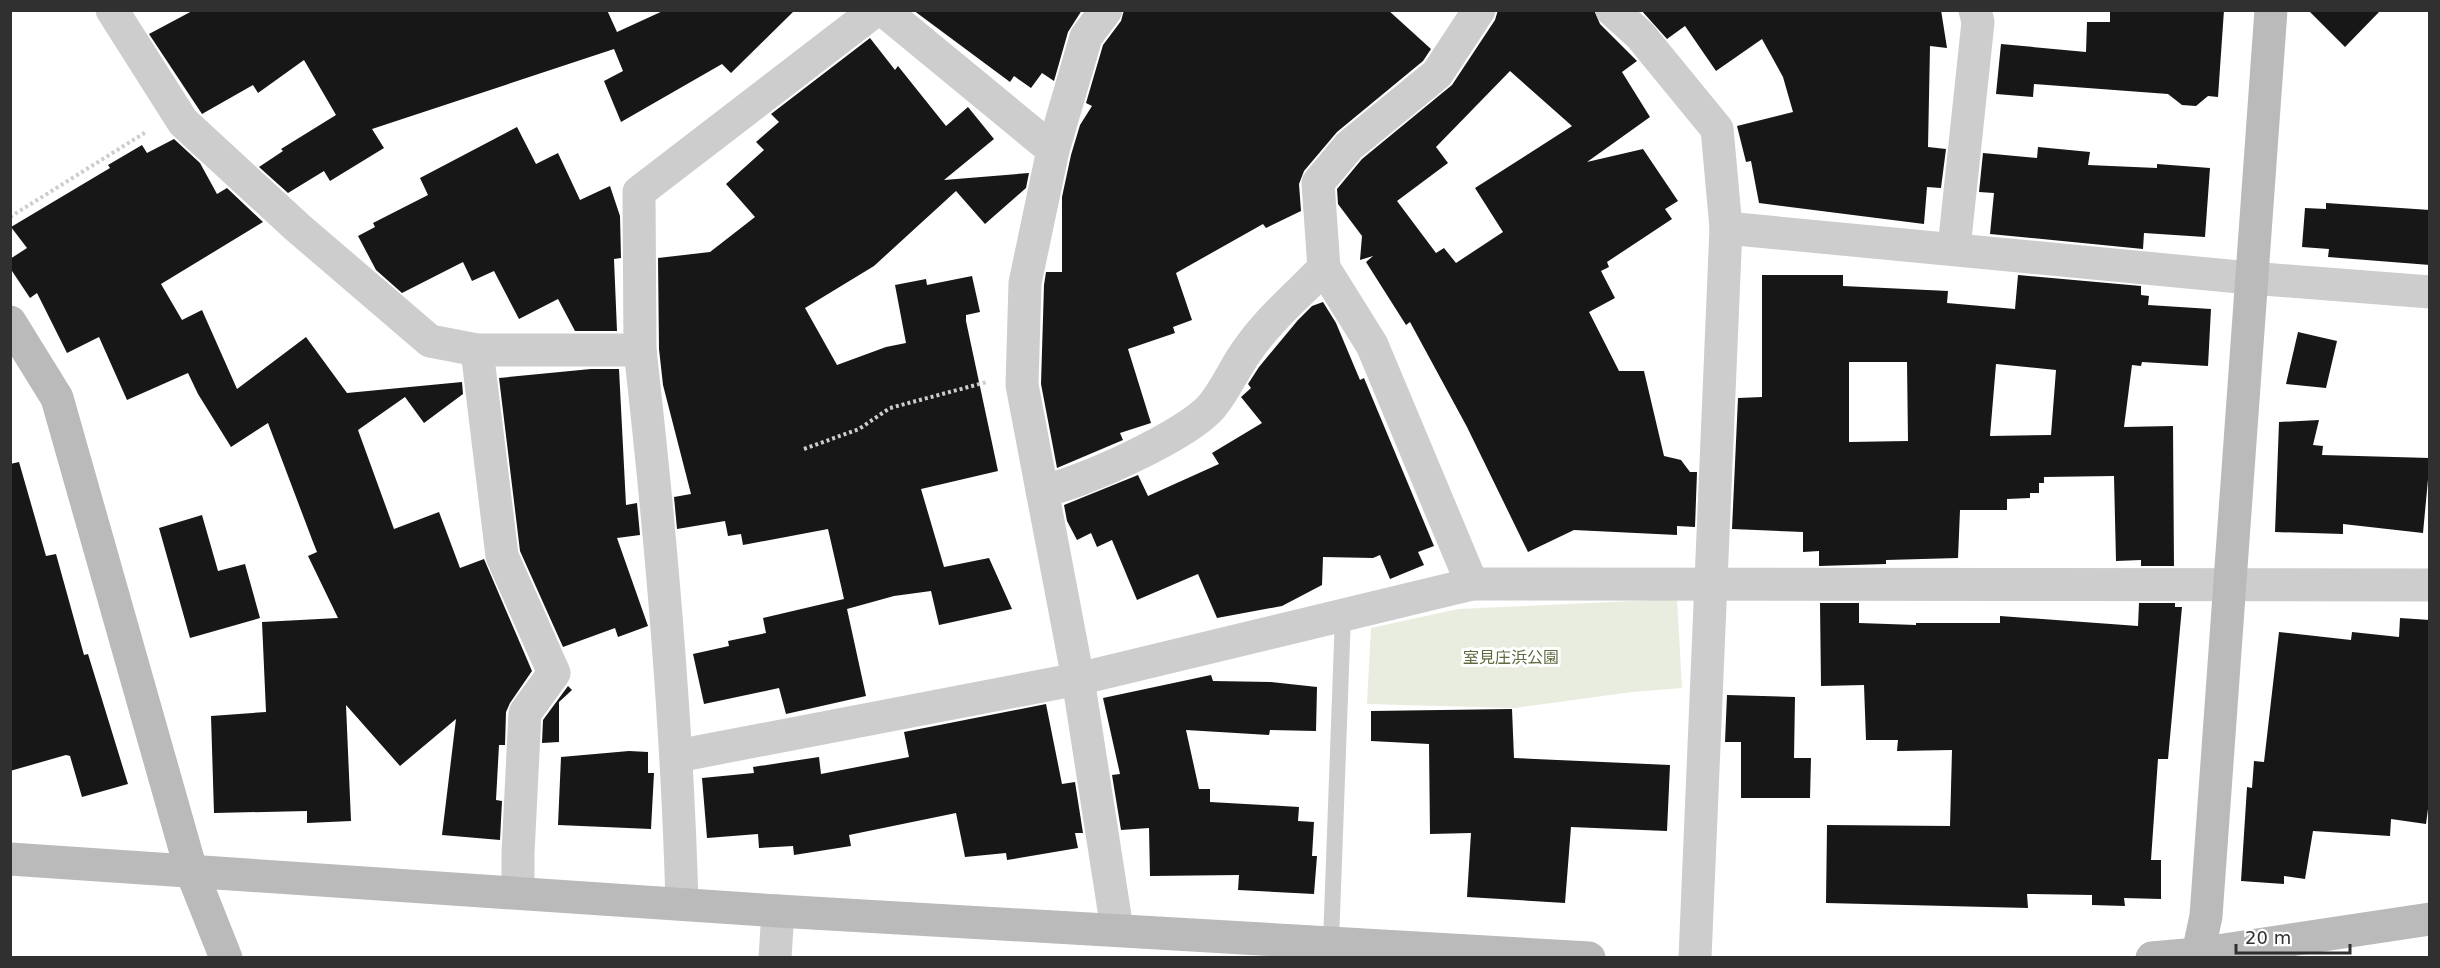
<svg xmlns="http://www.w3.org/2000/svg" width="2440" height="968" viewBox="0 0 2440 968" font-family="'DejaVu Sans','Noto Sans JP',sans-serif">
	<style>
		.green { fill: #e9eddf }
		.building { fill: #171717; fill-rule: evenodd }
		.lines { fill: none; stroke-linecap: round; stroke-linejoin: round }
		.path { stroke: #cdcdcd; stroke-width: 4; stroke-dasharray: 3 3; stroke-linecap: butt }
		.lane { stroke: #cdcdcd; stroke-width: 16 }
		.street { stroke: #cdcdcd; stroke-width: 33 }
		.secondary { stroke: #bababa; stroke-width: 33 }
		.labels { text-anchor: middle; dominant-baseline: central; stroke-width: 6; stroke-linejoin: round; paint-order: stroke }
		.park-label { font-size: 16px; fill: #5d6b3f; stroke: #fff }
	</style>
	<rect width="100%" height="100%" fill="#fff"/>
	<path class="green" d="M1677,599L1682,688L1632,692L1515,708L1367,704L1371,628L1458,609Z"/>
	<g class="building">
		<path d="M194,10H607L617,32L665,10H795L731,73L722,64L621,122L604,81L623,71L614,49L372,129L384,148L330,181L324,171L288,193L259,167L283,151L281,149L336,115L304,60L258,93L253,85L202,114L149,34Z"/>
		<path d="M913,10H1082L1068,32L1054,81L1042,73L1031,88L1014,76L1010,82Z"/>
		<path d="M1124,10H1388L1431,49L1423,61L1337,132L1304,171L1299,184L1301,211L1266,228L1263,224L1176,273L1192,320L1173,327L1175,333L1128,349L1151,423L1120,433L1123,440L1057,468L1041,384L1044,285L1046,272H1062V197L1071,155L1080,125L1092,106L1086,103L1103,45L1121,21Z"/>
		<path d="M1498,10H1594L1600,24L1637,61L1622,72L1650,117L1587,162L1643,149L1678,201L1665,209L1672,219L1607,262L1609,267L1601,271L1615,298L1589,312L1619,371H1644L1664,456L1681,460L1690,472H1697L1695,527L1677,526V535L1574,530L1528,552L1467,427L1410,322L1406,325L1366,262L1373,256L1360,260L1362,236L1338,204L1337,189L1362,159L1452,85L1495,20ZM1510,71L1572,126L1475,188L1503,232L1456,263L1444,248L1436,253L1397,201L1448,163L1436,147Z"/>
		<path d="M1641,10H1941L1947,48L1930,46L1928,147L1946,149L1941,188L1927,187L1924,224L1759,203L1751,161L1746,162L1737,126L1793,112L1783,77L1762,39L1716,71L1685,26L1667,39Z"/>
		<path d="M2110,10H2224L2218,97L2208,96L2196,106L2182,105L2168,94L2034,84L2033,97L1996,94L2001,44L2086,52L2087,22H2110Z"/>
		<path d="M2308,10H2381L2345,47Z"/>
		<path d="M870,38L895,70L898,66L946,126L968,107L994,139L944,180L1029,173L1026,188L985,224L956,191L874,266L805,308L837,365L886,347L906,343L895,285L926,279L927,285L972,276L980,312L966,315V321L998,471L921,489L944,567L989,558L1012,609L939,625L931,591L894,596L847,609L866,696L786,714L779,688L704,704L693,654L729,646L728,641L766,633L763,618L844,599L828,529L743,545L741,534L728,536L725,521L677,529L674,497L691,494L663,385L659,349L658,258L710,252L755,217L726,184L764,150L756,142L779,122L771,114Z"/>
		<path d="M517,127L536,164L558,153L580,200L610,186L620,216L621,258L614,259L617,331H575L558,299L519,319L494,271L472,281L463,262L402,293L376,270L358,236L375,227L373,223L428,195L420,178Z"/>
		<path d="M174,139L200,163L217,194L227,188L263,222L161,284L182,320L202,310L237,389L306,337L347,393L462,382L463,394L424,423L405,397L358,430L394,529L439,512L460,568L484,559L532,671L510,703L506,712L505,745H499L496,800L502,801L500,840L442,835L456,719L400,766L346,705L351,821L307,823V811L214,813L211,716L266,712L262,622L338,618L308,556L317,552L313,542L268,423L231,447L198,394L188,373L127,400L99,337L67,353L37,293L30,298L10,268V259L27,248L11,227L110,168L108,165L142,145L147,153Z"/>
		<path d="M2038,147L2090,152L2088,165L2157,168V164L2210,168L2205,237L2144,233L2143,249L1990,234L1994,193L1979,192L1983,153L2037,158Z"/>
		<path d="M2326,203L2430,210V265L2328,257L2329,249L2302,247L2305,208L2326,209Z"/>
		<path d="M1762,275H1843V286L1948,291L1947,303L2015,309L2018,275L2141,286V295L2149,296L2148,305L2211,309L2208,366L2142,362L2141,366L2132,365L2124,427L2173,426L2174,566H2141V560L2116,561L2114,476L2044,477V483H2039V493H2030V498L2007,499V510H1960L1958,558L1886,560V564L1819,566V551L1803,552V532L1732,529L1738,398L1762,397ZM1849,362H1907L1908,441L1849,442ZM1996,364L2056,370L2051,435L1990,436Z"/>
		<path d="M1323,302L1336,323L1360,380L1364,378L1434,546L1418,552L1424,565L1390,579L1380,555L1373,558L1323,557L1322,585L1282,606L1217,618L1198,574L1137,600L1112,540L1097,547L1091,533L1077,540L1067,521L1064,505L1138,475L1148,496L1219,464L1212,453L1262,423L1241,397L1251,388L1248,384L1259,367L1298,320L1312,306Z"/>
		<path d="M2298,332L2337,341L2326,388L2286,384Z"/>
		<path d="M591,369H619L626,505L637,503L640,535L617,538L648,626L618,637L615,628L563,647L520,551L499,378Z"/>
		<path d="M2319,420L2313,445L2323,446L2322,455L2430,458L2423,533L2343,524V534L2275,532L2279,422Z"/>
		<path d="M19,462L46,556L56,554L84,655L88,654L128,784L82,797L70,756L66,755L10,771V464Z"/>
		<path d="M202,515L218,571L245,564L260,618L190,638L159,528Z"/>
		<path d="M1820,603H1859V623L1916,625V623H2000V616L2138,626L2139,603H2175V607H2182L2168,759H2158L2151,860H2161V899L2124,898L2125,906L2092,905V895L2027,894L2028,908L1826,903L1827,825L1950,826L1952,750L1897,751L1898,740H1866L1864,685L1821,686Z"/>
		<path d="M2400,618L2430,620V794L2426,824L2391,819L2390,836L2313,831L2305,879L2284,876V884L2241,881L2247,787L2252,788L2254,761L2264,762L2279,632L2351,640L2352,632L2399,637Z"/>
		<path d="M1211,675L1213,681L1271,682L1317,687L1316,731L1270,730L1269,735L1186,730L1199,789H1210V802L1299,807L1298,821L1314,822L1312,856H1317L1314,894L1238,890L1239,875L1150,876L1149,828L1121,830L1112,775L1120,774L1103,698Z"/>
		<path d="M568,686L572,690L559,702V742L542,743L543,720Z"/>
		<path d="M1727,695L1795,697L1794,758H1811L1810,798H1741V742H1725Z"/>
		<path d="M1046,704L1062,784L1075,782L1083,833H1075L1078,848L1007,860L1006,853L965,857L956,813L849,835L851,846L794,855L793,846L759,848L758,834L707,838L702,778L754,773L753,767L819,757L821,774L909,757L904,732Z"/>
		<path d="M1512,709L1514,758L1670,765L1667,831L1571,827L1565,903L1467,897L1471,833L1430,834L1429,744L1371,741V711Z"/>
		<path d="M629,751L648,752V773H654L651,829L558,825L561,757Z"/>
	</g>
	<g class="lines">
		<g class="path">
			<path d="M10,217L146,132"/>
			<path d="M804,449L859,429L890,408L987,382"/>
		</g>
		<path class="lane" d="M1331,942L1343,615"/>
		<g class="street">
			<path d="M112,10L183,122L297,227L430,341L477,350H640C661,535 677,719 682,904"/>
			<path d="M883,10L1053,150"/>
			<path d="M1106,10L1086,37L1053,150L1025,283L1022,385L1078,679L1117,929"/>
			<path d="M1612,10L1640,35L1717,129L1726,228L1695,958"/>
			<path d="M1726,228L2250,278L2430,292"/>
			<path d="M1954,248L1978,22L1975,10"/>
			<path d="M477,350L502,556L554,673L525,713L518,853V892"/>
			<path d="M640,350L639,192L876,10"/>
			<path d="M1042,491C1080,484 1188,435 1212,406C1227,388 1235,366 1249,348C1270,318 1299,294 1324,268"/>
			<path d="M1472,584L1372,345L1324,268L1318,183L1349,146L1437,74L1479,10"/>
			<path d="M677,756L1078,679L1472,584L2430,585"/>
			<path d="M775,958L778,911"/>
		</g>
		<g class="secondary">
			<path d="M10,322L57,398L191,870L226,958"/>
			<path d="M10,859L778,911L1589,958"/>
			<path d="M2152,958L2197,954L2430,919"/>
			<path d="M2197,958L2206,916L2271,10"/>
		</g>
	</g>
	<g class="labels">
		<g class="park-label">
			<text x="1511" y="657">室見庄浜公園</text>
		</g>
	</g>
	<rect width="2440" height="968" fill="none" stroke="#303030" stroke-width="24"/>
	<path d="M2236 944v9h114v-9" fill="none" stroke="#303030" stroke-width="3"/>
	<text x="2245" y="944" font-size="18" fill="#303030" stroke="#ffffff" stroke-width="4.5" paint-order="stroke">20 m</text>
</svg>
